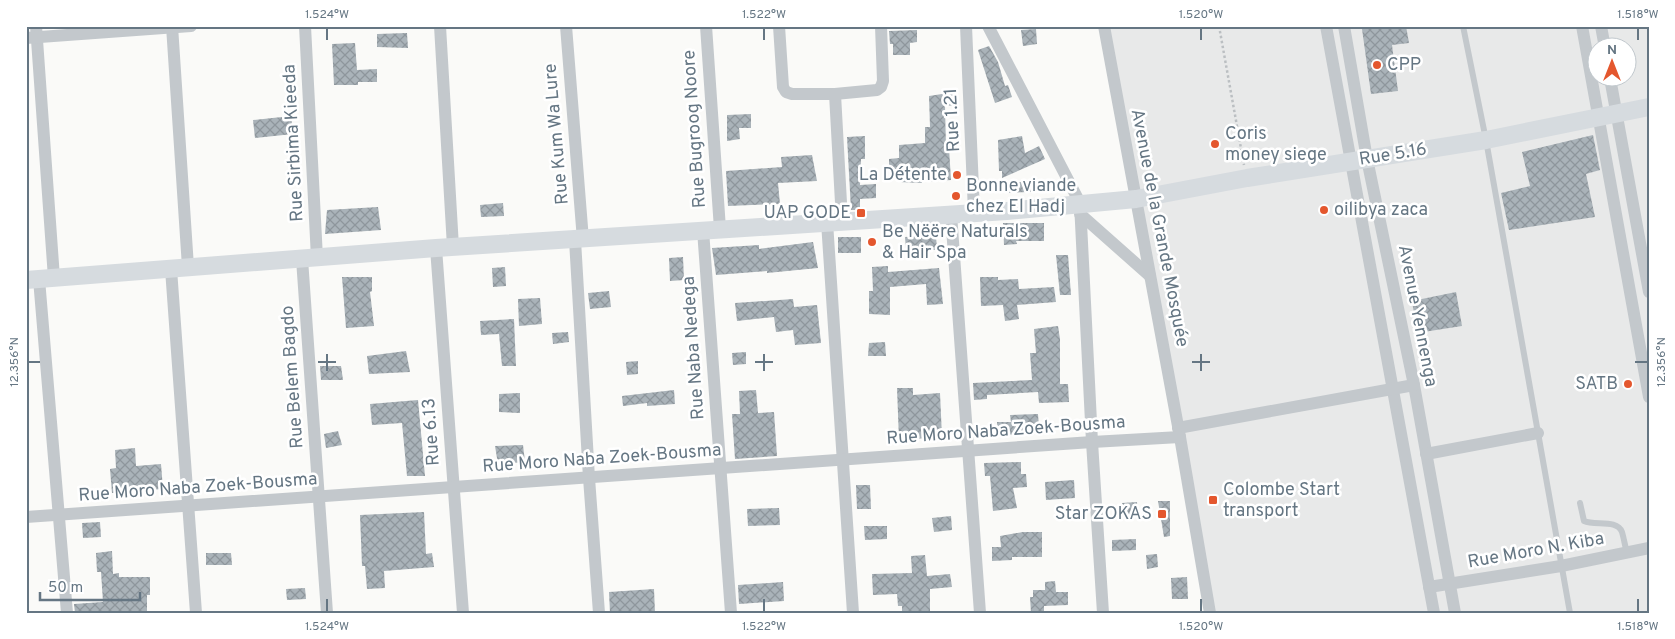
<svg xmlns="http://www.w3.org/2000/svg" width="1675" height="639" viewBox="0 0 1675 639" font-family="Overpass,sans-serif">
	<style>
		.built { fill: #e8e9e9; fill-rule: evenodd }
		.building { fill: url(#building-cross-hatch) }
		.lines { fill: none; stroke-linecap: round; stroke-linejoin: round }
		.path { stroke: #bbbfc2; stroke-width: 2.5; stroke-dasharray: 2.5 2.5; stroke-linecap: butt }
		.service { stroke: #c3c8cc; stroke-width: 6 }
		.minor { stroke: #c3c8cc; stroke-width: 12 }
		.secondary { stroke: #d6dbdf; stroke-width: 18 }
		.ticks { fill: none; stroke: #657683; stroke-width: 2 }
		.poi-dot { fill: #e4572e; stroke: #fff; stroke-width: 2 }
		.labels { text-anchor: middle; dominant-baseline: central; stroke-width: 5; stroke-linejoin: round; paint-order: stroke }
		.poi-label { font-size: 18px; fill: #657683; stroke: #fff; text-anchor: start }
		.street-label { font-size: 18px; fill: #657683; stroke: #fff }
		.neatline { fill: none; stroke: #657683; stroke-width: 2 }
		.ticks-label { font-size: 12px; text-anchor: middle; fill: #657683 }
	</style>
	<defs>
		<pattern id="building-cross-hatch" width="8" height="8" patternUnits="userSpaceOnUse" patternTransform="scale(1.25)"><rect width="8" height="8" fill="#aab3b9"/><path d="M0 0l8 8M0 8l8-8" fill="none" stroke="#8e969c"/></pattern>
	</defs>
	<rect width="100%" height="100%" fill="#fafaf8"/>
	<path class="built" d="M1104,26H1649V613H1210ZM1598,48H1628V78H1598Z"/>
	<g class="building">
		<path d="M1378,26H1406L1409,43L1392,45L1398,91L1371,94L1362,29Z"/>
		<path d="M1036,29L1037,44L1023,46L1021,30Z"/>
		<path d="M917,30V42L910,43V55H893V44H890L889,31Z"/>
		<path d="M407,33L408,48L377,47V34Z"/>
		<path d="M355,43L357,70L377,69V82H358V85H334L332,44Z"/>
		<path d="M989,46L998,62L1005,86L1008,85L1012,97L995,103L978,50Z"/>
		<path d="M955,92L957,105L945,106L946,148H949L951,180L922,182V183L899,182V169H889V159L899,158V145L925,143V127H930L929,96Z"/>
		<path d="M751,114V128H739L740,139L727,141V115Z"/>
		<path d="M291,116L293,134L255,138L253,120Z"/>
		<path d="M1593,135L1600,170L1586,174L1595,217L1509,230L1501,193L1530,186L1522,152Z"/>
		<path d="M865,136V159H861L860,185L876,184V198L860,199V210H851L847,137Z"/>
		<path d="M1022,136L1025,153L1039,146L1045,159L1002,178V171H999L998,140Z"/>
		<path d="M812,155L817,181L778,183L780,204L728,206L726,171L782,167L781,157Z"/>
		<path d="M1051,180V191L1003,193V183Z"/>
		<path d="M503,203L504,216L481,217L480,205Z"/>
		<path d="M378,207L381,230L325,234L327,210Z"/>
		<path d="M1003,223H1044V241H1016L1017,244L1004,245Z"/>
		<path d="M936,235L937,250H906L905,237Z"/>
		<rect x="838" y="237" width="23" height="16"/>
		<path d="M813,242L818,268L767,273V271L716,275L712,248L759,245V249Z"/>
		<path d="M1056,255H1068L1071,295H1060Z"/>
		<path d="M683,257L684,280L670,281L669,258Z"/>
		<path d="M888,266V272L939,268L943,304L927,305L926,284L890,287V315L869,314V291H873L872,267Z"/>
		<path d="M505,267L506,286L493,287L492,268Z"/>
		<path d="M342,277H372V291L370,292L374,326L346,328Z"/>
		<path d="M980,277H998V280L1018,279L1019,289L1054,287L1056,302L1017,305L1019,319L1005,321L1003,305L981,306Z"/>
		<path d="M609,291L611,307L590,309L588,293Z"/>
		<path d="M1456,292L1462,326L1417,333L1412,301Z"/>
		<path d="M540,298L542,324L519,326L518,299Z"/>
		<path d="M793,299L794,307L817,305L821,343L795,345L793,330L776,332L774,317L737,321L735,303Z"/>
		<path d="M514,319L516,366H502L499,334L481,335L480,321Z"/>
		<path d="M1058,326L1060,339V384H1068L1069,402L1039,403L1038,392L987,395V399L974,400L973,383L1032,380L1030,353H1036L1034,329Z"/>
		<path d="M568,332L569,342L553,344L552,333Z"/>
		<path d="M885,342L886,356H868L869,343Z"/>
		<path d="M406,351L410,372L369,374L367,356Z"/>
		<path d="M746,352V364L733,365L732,353Z"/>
		<path d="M638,361V374L627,375L626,362Z"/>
		<path d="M320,366H341L343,380H321Z"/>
		<path d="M897,388H913V395L940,393L942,437L899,440Z"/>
		<path d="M674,390L675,404L647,406V403L623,406L622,396Z"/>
		<path d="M756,390L758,413L774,412L777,456L735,459L732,414H740L739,391Z"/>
		<path d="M520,393V413L499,412V394Z"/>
		<path d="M418,400L425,476H407L402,423L372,425L370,404Z"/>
		<path d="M1038,414L1039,428H1025L1026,434L998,435L997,422H1011L1010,415Z"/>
		<path d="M338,431L342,445L326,448L324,434Z"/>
		<path d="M523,445L525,462L498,464L495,446Z"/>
		<path d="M135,448L136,466L161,464L163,489L112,493L110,469L116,468L115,450Z"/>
		<path d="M1021,462V474H1026L1027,487L1013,488L1017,508L993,511L990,476H985L984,463Z"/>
		<path d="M1074,480L1075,498L1046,500L1045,482Z"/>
		<path d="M856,485H870L871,509H857Z"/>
		<path d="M1158,501H1170V536L1164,537Z"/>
		<path d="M1137,502L1138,516H1123L1122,503Z"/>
		<path d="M779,508L780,525L748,526L747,509Z"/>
		<path d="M424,512L426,554L432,553L434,567L384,571L385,588L367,589L365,566H362L360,515Z"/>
		<path d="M951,516L952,530L934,532L932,518Z"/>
		<path d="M100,522L101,537L83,538L82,523Z"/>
		<path d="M864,526H887V539L865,540Z"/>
		<path d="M1023,532H1042V557H1012V560L992,561V547H1001L1000,536Z"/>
		<path d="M1136,539V550L1112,551V540Z"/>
		<path d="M112,551L113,574L119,573V577H150V595H147V613H75L74,604L103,602L101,572H97L96,553Z"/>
		<path d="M206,553H231L232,565H206Z"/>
		<path d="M1157,554L1158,567L1147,569L1146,555Z"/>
		<path d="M925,555L927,576L950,574L952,587L930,589V613H902V606H898L897,594L873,595L872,574L912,573L911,556Z"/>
		<path d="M1187,577L1188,599H1172L1171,578Z"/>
		<path d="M1055,581L1056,592H1068V605L1044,606V613H1031L1030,597H1033V590H1045V582Z"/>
		<path d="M783,582L784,601L739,604L738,585Z"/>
		<path d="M305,588L306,599L287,600L286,589Z"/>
		<path d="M654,589L655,613H610L609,592Z"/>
	</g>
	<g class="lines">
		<path class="path" d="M1219,26L1244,165"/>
		<g class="service">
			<path d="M1463,26L1486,140L1570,613"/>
			<path d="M1580,503L1584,521C1595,526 1617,519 1622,532C1624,539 1625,546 1627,553"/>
		</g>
		<g class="minor">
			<path d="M36,26L54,278"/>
			<path d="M172,26L188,267"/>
			<path d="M305,26L317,258"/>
			<path d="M440,26L453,247"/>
			<path d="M566,26L583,240"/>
			<path d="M706,26L720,229"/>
			<path d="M779,26L783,87L786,92L792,94H835L877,90L881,87L883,81L881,26"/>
			<path d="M966,26L974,212"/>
			<path d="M988,26L1080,203L1092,442L1103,613"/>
			<path d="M1104,26L1180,437L1210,613"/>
			<path d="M1326,26L1434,613"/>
			<path d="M1344,26L1367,159L1414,385L1455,613"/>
			<path d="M1582,26L1649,397"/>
			<path d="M1601,26L1605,48"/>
			<path d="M26,38L191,26"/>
			<path d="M1610,78L1649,292"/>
			<path d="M835,94L842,221"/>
			<path d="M951,214L980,613"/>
			<path d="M1080,214L1150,276"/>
			<path d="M827,222L853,613"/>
			<path d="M703,230L731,613"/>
			<path d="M575,240L589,478L599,613"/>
			<path d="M436,248L463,613"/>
			<path d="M302,259L327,613"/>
			<path d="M171,269L196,613"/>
			<path d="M39,279L67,613"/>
			<path d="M1178,428L1414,385"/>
			<path d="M1426,454L1538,433"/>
			<path d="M26,517L1092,442L1180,437"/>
			<path d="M1429,587L1561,566L1649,548"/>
		</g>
		<path class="secondary" d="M26,280L436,248L1007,211L1136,199L1247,178L1486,140L1649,107"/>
	</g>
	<path class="ticks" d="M327,28V40M764,28V40M1201,28V40M1638,28V40M327,354V371M764,354V371M1201,354V371M28,362H40M318,362H336M755,362H773M1192,362H1210M1635,362H1648M327,599V612M764,599V612M1201,599V612M1638,599V612"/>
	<g class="poi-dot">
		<circle cx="1377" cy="65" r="5"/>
		<circle cx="1215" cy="144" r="5"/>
		<circle cx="957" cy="175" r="5"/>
		<circle cx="956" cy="196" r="5"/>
		<circle cx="1324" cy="210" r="5"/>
		<rect x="856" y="208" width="10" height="10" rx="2.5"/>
		<circle cx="872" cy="242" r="5"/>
		<circle cx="1628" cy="384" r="5"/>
		<rect x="1208" y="495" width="10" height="10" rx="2.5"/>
		<rect x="1157" y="509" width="10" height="10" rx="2.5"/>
	</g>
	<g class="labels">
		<g class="poi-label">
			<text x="1387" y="65">CPP</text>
			<text x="1225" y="134">Coris<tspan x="1225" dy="21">money siege</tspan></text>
			<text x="947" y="175" text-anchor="end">La Détente</text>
			<text x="966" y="186">Bonne viande<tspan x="966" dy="21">chez El Hadj</tspan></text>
			<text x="1334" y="210">oilibya zaca</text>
			<text x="851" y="213" text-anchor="end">UAP GODE</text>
			<text x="882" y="232">Be Nëëre Naturals<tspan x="882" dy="21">&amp; Hair Spa</tspan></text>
			<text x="1618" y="384" text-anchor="end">SATB</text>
			<text x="1223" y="490">Colombe Start<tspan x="1223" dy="21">transport</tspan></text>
			<text x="1152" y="514" text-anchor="end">Star ZOKAS</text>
		</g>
		<g class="street-label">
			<text transform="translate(953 120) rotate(-93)">Rue 1.21</text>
			<text transform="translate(695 129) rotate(-94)">Rue Bugroog Noore</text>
			<text transform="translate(557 134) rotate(-95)">Rue Kum Wa Lure</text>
			<text transform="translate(294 143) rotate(-93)">Rue Sirbima Kieeda</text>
			<text transform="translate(1393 155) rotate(-9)">Rue 5.16</text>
			<text transform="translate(1159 228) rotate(79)">Avenue de la Grande Mosquée</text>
			<text transform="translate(1417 316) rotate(79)">Avenue Yennenga</text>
			<text transform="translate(694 348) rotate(-94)">Rue Naba Nedega</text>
			<text transform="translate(293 377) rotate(-94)">Rue Belem Bagdo</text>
			<text transform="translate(1006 431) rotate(-4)">Rue Moro Naba Zoek-Bousma</text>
			<text transform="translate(432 432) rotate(-94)">Rue 6.13</text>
			<text transform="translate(602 459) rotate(-4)">Rue Moro Naba Zoek-Bousma</text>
			<text transform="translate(198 488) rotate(-4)">Rue Moro Naba Zoek-Bousma</text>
			<text transform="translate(1536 551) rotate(-10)">Rue Moro N. Kiba</text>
		</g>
	</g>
	<rect width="1675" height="639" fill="none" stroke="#ffffff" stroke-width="55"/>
	<g transform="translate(1612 62)"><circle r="24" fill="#ffffff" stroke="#c1c8cd"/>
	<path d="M0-4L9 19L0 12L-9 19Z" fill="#e4572e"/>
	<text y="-8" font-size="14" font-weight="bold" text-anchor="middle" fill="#657683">N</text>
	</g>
	<path d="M40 592v8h100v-8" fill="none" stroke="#657683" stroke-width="2.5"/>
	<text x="48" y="592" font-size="15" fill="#657683" stroke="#ffffff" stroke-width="4" paint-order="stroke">50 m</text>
	<rect x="28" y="28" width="1620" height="584" class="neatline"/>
	<g class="ticks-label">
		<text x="327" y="18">1.524°W</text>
		<text x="764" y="18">1.522°W</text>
		<text x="1201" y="18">1.520°W</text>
		<text x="1638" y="18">1.518°W</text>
		<text transform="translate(14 362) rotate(-90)" y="4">12.356°N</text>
		<text transform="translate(1661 362) rotate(-90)" y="4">12.356°N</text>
		<text x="327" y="630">1.524°W</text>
		<text x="764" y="630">1.522°W</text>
		<text x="1201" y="630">1.520°W</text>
		<text x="1638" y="630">1.518°W</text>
	</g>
</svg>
